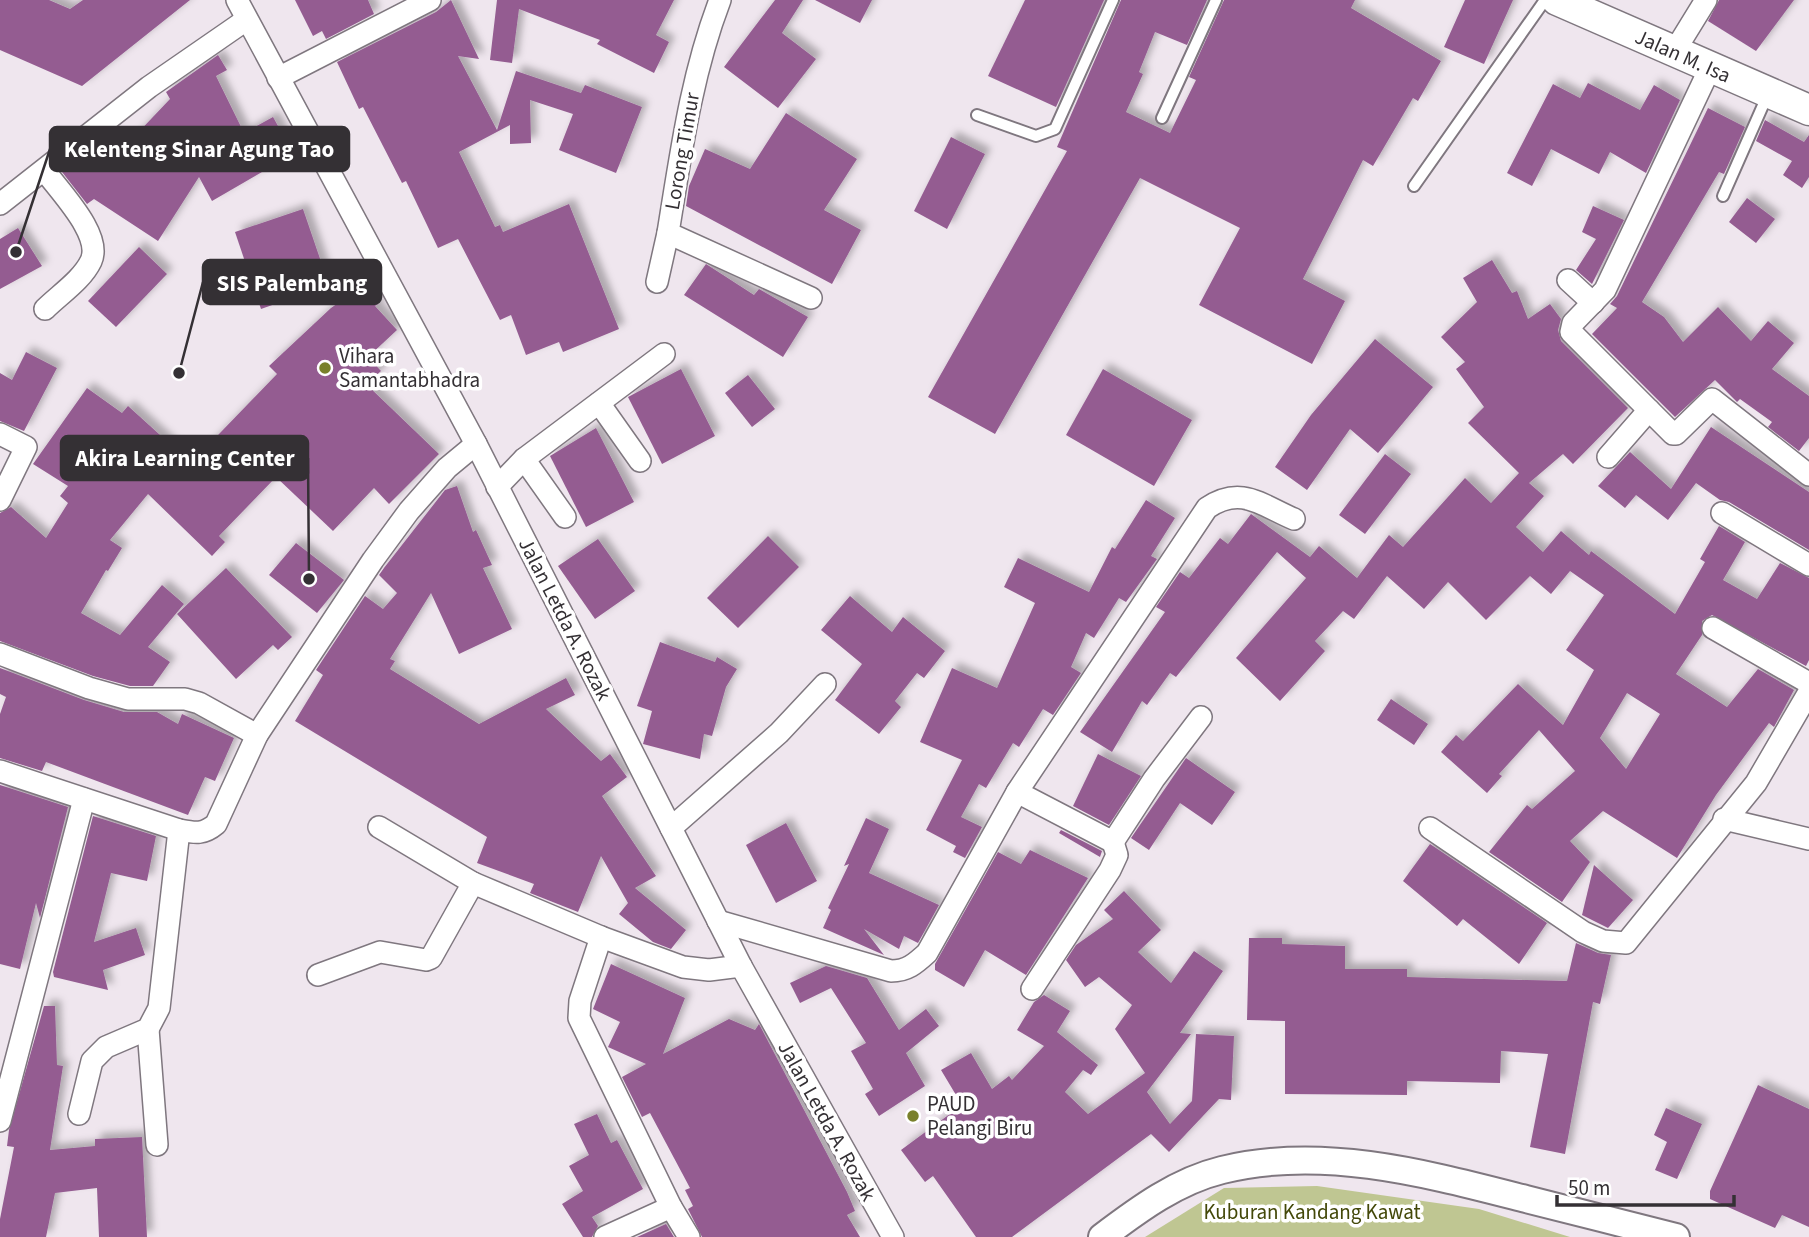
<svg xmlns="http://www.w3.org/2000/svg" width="1809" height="1237" viewBox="0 0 1809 1237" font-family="'Source Sans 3',sans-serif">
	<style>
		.green { fill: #bfc692 }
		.building { fill: #945c91; fill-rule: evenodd; filter: url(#shadow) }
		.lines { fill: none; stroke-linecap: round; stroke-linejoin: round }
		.service-casing { stroke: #7f777f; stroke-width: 14 }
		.minor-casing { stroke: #7f777f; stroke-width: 24 }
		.tertiary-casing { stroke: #7f777f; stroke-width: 30 }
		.secondary-casing { stroke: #7f777f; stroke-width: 33 }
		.service { stroke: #fff; stroke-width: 10 }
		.minor { stroke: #fff; stroke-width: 21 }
		.tertiary { stroke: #fff; stroke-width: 26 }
		.secondary { stroke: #fff; stroke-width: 30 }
		.poi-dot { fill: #79802b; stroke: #fff; stroke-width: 2.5 }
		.labels { text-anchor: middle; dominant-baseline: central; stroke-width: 7; stroke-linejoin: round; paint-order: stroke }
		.street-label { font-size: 21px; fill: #343034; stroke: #fff }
		.poi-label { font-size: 21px; fill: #343034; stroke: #fff; text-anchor: start }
		.park-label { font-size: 21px; fill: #434809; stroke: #fff }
		.leader { fill: none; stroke: #343034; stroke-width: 2.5 }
		.callout-dot { fill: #343034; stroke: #fff; stroke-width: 2.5 }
		.callout { fill: #343034; stroke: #343034; stroke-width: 2.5 }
		.callout-label { font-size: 23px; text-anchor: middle; font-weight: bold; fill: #fff }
	</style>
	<defs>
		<filter id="shadow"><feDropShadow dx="6" dy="-6" stdDeviation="3.5" flood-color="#0004"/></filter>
	</defs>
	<rect width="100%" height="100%" fill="#efe6ee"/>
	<path class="green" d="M1317,1186L1479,1209L1570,1237H1145L1224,1188Z"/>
	<g class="building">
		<path d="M0,0H49L70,9L83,0H190L82,86L0,50Z"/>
		<path d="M295,0H368L374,14L326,39L322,31L313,36Z"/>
		<path d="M451,0L479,59L458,56L497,130L516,71L581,93L585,85L642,107L616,173L559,150L573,114L530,100L531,143L510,144V125L459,152L495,227L500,225L503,232L569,204L619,329L563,352L559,342L526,355L511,315L500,320L458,239L438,248L406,181L402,183L363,107L359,109L337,62L436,12Z"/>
		<path d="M497,0H674L656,35L669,42L654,73L597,44L600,40L519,9L512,63L490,60Z"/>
		<path d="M775,0H803L782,33L816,59L778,108L724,67Z"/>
		<path d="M815,0H872L860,23Z"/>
		<path d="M1025,0H1104L1056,107L988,76Z"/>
		<path d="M1121,0H1207L1187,45L1155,32L1139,72L1143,74L1126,112L1170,133L1196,80L1189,77L1224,0H1355L1351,8L1441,61L1418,101L1413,98L1373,166L1363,160L1303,279L1345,301L1312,364L1199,305L1240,228L1140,178L995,434L928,397L1067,151L1057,147Z"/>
		<path d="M1465,0H1513L1484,64L1444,47Z"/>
		<path d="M1719,0H1794L1756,51L1708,21Z"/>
		<path d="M218,55L227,70L216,76L244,133L273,117L288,144L256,161L262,172L212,201L199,177L158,241L94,199L87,204L62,172L104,143L114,158L170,99L166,92Z"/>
		<path d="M1588,83L1640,110L1654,85L1680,100L1646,173L1610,152L1599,174L1551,149L1532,186L1507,173L1553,84L1580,98Z"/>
		<path d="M1708,108L1745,127L1724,174L1719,172L1642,302L1664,317L1683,342L1718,307L1751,341L1768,321L1794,343L1772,369L1809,396V438L1799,451L1768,427L1772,422L1740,399L1737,402L1715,380L1675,417L1592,334L1617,308L1610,304L1617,296Z"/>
		<path d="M786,113L857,159L824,210L861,230L832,284L686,206L689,186L705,149L750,169Z"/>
		<path d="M1765,120L1804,142L1809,135V177L1802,188L1783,175L1792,161L1756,141Z"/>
		<path d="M951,137L985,154L947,229L914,211Z"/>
		<path d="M1747,198L1775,219L1756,243L1729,222Z"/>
		<path d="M1593,206L1624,220L1592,284L1576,270L1596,239L1582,232Z"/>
		<path d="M303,209L329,285L261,309L235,232Z"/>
		<path d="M18,228L42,266L0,289V239Z"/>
		<path d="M139,247L167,274L116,327L88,301Z"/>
		<path d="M1492,260L1512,293L1517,291L1528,319L1550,304L1561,319L1558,330L1561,341L1628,408L1573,464L1563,454L1529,483L1544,496L1516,527L1543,552L1561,531L1589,555L1591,551L1675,614L1705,562L1700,559L1719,526L1745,542L1723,580L1757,599L1780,563L1809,578V660L1806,666L1712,615L1702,621V635L1676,674L1727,707L1758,669L1794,690L1774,727L1769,723L1716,795L1677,858L1603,811L1570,841L1590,862L1562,902L1489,852L1527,805L1532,809L1575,771L1539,730L1499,774L1502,776L1487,793L1441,752L1456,735L1463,741L1518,684L1563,725L1594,670L1566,650L1604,595L1570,571L1551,594L1530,576L1486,620L1448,582L1424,609L1387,576L1354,619L1343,611L1315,641L1325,651L1280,701L1236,658L1306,578L1277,552L1176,677L1170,673L1147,705L1142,701L1112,752L1080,732L1165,612L1156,607L1180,572L1189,578L1220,538L1228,544L1251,514L1310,557L1319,546L1357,578L1389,535L1403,547L1465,478L1491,503L1519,473L1468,423L1484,407L1456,369L1465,362L1441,337L1477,302L1463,278ZM1627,693L1660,714L1626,769L1600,738Z"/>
		<path d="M706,264L754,295L759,289L808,317L783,357L684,295Z"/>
		<path d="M364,285L378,304L375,306L397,330L368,357L381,371L366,384L439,454L389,504L374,488L333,531L276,477L219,536L225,542L212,556L148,494L110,540L122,548L108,571L106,570L81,613L120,635L162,585L184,604L148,647L170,662L153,686H130L93,676L0,641V513L11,507L46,538L68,503L60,496L68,486L33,464L87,388L122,413L128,406L191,463L277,374L269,366L331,308Z"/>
		<path d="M1375,339L1433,387L1378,453L1350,429L1307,490L1275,467L1311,415Z"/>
		<path d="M26,352L57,368L24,431L0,421V373L12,380Z"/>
		<path d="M681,369L715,436L662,464L628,397Z"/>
		<path d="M1103,369L1192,420L1154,486L1066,435Z"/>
		<path d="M748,375L775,409L752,427L725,393Z"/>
		<path d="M1711,427L1809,492V550L1729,502L1720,500L1696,483L1668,520L1636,495L1625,508L1598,486L1630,452L1671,489Z"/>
		<path d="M596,428L634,502L586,527L550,456Z"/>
		<path d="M1385,454L1411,474L1365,534L1339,515Z"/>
		<path d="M457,486L473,532L476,530L492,565L483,568L512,629L459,654L431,593L390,659L395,661L390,669L479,724L566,678L575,695L546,709L601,761L610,754L627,777L602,796L656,876L635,888L686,930L671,949L653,942L619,914L628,903L601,856L578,912L530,893L534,884L477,863L487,837L295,721L323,675L316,670L365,596L383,609L397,593L379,575L384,568L445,490Z"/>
		<path d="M1146,500L1175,518L1151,556L1157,559L1126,602L1119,598L1094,638L1086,633L1071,667L1081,673L1053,715L1043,709L1019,747L1013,743L986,788L979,784L961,817L982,827L965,858L953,852L956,846L926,830L962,760L920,742L952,668L997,688L1035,603L1004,587L1018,558L1089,592L1112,547L1115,549Z"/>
		<path d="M768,536L799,567L738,628L707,598Z"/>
		<path d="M598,539L635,591L595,619L558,566Z"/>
		<path d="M296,543L344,580L317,613L269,575Z"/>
		<path d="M226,568L292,637L278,650L273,645L236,679L177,614Z"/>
		<path d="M850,596L892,632L903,617L945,651L924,678L917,673L895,701L901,707L879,734L835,700L862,664L821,630Z"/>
		<path d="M660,642L715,662L717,657L737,669L726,687L712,736L704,734L700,759L643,744L652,711L637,706Z"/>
		<path d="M0,668L84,700L124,712H157L178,724L182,714L234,738L215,781L205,777L188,815L46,762L42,771L0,758V714L6,697L0,694Z"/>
		<path d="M1391,699L1428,724L1414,745L1377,720Z"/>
		<path d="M1098,754L1141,776L1109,825L1073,806Z"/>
		<path d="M1186,758L1235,792L1212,825L1180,803L1149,850L1131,838Z"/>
		<path d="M0,785L68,807L40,918L36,903L20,969L0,964Z"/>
		<path d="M93,816L156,836L147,881L111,873L94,942L136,928L145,955L103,970L108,990L54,977L53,972Z"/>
		<path d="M866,818L889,829L869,873L939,905L918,943L904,936L899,949L864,929L884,955L823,928L831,910L828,908L849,864L844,866Z"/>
		<path d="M786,823L817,881L776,903L746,845Z"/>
		<path d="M1061,830L1102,851L1100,857L1059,833Z"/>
		<path d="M1430,844L1547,923L1519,964L1463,919L1457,926L1403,881Z"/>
		<path d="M1030,850L1088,878L1026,975L985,950L964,987L935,970V964L998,852L1021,864Z"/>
		<path d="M1594,865L1633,900L1608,928L1582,915Z"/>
		<path d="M1124,891L1161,930L1138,952L1171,983L1194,951L1223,971L1180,1033L1191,1034L1147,1092L1170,1124L1192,1101L1196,1034L1234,1036L1231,1100L1219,1099L1169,1152L1151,1134L1012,1237H976L933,1176L925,1182L901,1150L962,1105L941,1070L971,1053L992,1089L1009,1076L1012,1080L1044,1046L1017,1030L1034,1002L1044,995L1070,1011L1057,1032L1098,1065L1091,1075L1083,1070L1065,1092L1088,1114L1145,1073L1115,1029L1132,1005L1099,977L1085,987L1066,960L1076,945L1113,919L1104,910Z"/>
		<path d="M1249,938H1282V944L1345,946V969H1407V977L1567,981L1576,943L1598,953L1611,955L1600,1004L1593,1002L1565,1154L1530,1147L1548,1054L1501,1051L1500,1083L1407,1081V1095L1285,1094V1021L1247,1020Z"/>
		<path d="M611,964L685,998L663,1054L729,1019L755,1030L759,1024L847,1192L855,1211L847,1215L860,1237H702L688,1209L693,1206L685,1190L690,1188L650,1113L642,1117L622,1077L646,1064L608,1047L620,1022L593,1009Z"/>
		<path d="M826,966L867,978L899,1030L926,1009L939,1026L906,1053L925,1086L879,1116L865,1094L873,1089L851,1051L866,1043L831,988L800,1003L790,983Z"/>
		<path d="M44,1006H55L57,1065L63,1066L50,1150L95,1146V1139L142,1137L147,1237H99L97,1188L55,1193L46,1237H0V1219L14,1147L7,1146L9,1130Z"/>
		<path d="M1758,1085L1809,1109V1227L1782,1215L1775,1228L1710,1199V1191Z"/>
		<path d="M1666,1108L1702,1124L1677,1179L1655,1170L1667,1142L1654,1135Z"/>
		<path d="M597,1114L611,1143L617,1140L643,1189L592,1217L598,1226L592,1237H583L562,1204L583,1191L569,1166L589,1155L574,1124Z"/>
		<path d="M666,1224L674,1237H637Z"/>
	</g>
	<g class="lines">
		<g class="service-casing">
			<g id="service">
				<path d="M977,115L1036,136L1055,129L1113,0"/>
				<path d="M1162,118L1216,0"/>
				<path d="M1414,186L1545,0"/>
				<path d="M1723,196L1768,94"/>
			</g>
		</g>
		<g class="minor-casing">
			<g id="minor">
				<path d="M237,0L476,444L741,966L893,1237"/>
				<path d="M720,0C691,76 681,153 668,233L811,298"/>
				<path d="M1674,52L1706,0"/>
				<path d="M1710,68L1605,290L1573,323L1571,332L1673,434H1676L1712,399L1809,475"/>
				<path d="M278,78L430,0"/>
				<path d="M45,171C60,192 103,235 91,261C82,280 59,295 45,309"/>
				<path d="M0,204L149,87L246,20"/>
				<path d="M1568,280L1593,303"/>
				<path d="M657,282L668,233"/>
				<path d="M599,403L640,461"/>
				<path d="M0,434L26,447L0,500"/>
				<path d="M1608,457L1649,410"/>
				<path d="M524,459L565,517"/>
				<path d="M497,487L524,459L664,354"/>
				<path d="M1722,513L1809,565"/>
				<path d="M1713,628L1809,683"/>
				<path d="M0,654L89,688L128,699H185L199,703L257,735"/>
				<path d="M0,771L179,830C195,833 203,835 216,824L257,735L373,560L409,511L447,468L476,444"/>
				<path d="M1017,792L1113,842L1154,779L1201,717"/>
				<path d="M1724,819L1809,839"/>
				<path d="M379,827L473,883L601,937L683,967L709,970L741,966"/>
				<path d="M671,828L779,733L825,684"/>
				<path d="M1430,828L1583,932L1603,941L1626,943L1756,783L1809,692"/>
				<path d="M718,921L891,971C907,971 915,964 927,953L1017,792L1207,508C1241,485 1261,505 1294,519"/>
				<path d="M601,937L580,1001L579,1018L671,1207L689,1237"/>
				<path d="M318,975L380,952L426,960L431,958L473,883"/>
				<path d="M1032,989L1110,870L1117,855L1113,842"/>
				<path d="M148,1029L157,1145"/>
				<path d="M79,1114L92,1061L106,1047L148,1029L159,1008L179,830"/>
				<path d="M0,1121L84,799"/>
				<path d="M605,1237L671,1207"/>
			</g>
		</g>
		<g class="tertiary-casing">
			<path id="tertiary" d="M1102,1237C1139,1209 1177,1181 1222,1170C1323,1145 1428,1174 1526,1199C1576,1212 1626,1224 1676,1237"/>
		</g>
		<g class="secondary-casing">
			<path id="secondary" d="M1557,0L1809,110"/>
		</g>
		<use href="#service" class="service"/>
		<use href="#minor" class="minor"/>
		<use href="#tertiary" class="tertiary"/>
		<use href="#secondary" class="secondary"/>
	</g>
	<g class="poi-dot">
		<circle cx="325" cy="368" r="7"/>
		<circle cx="913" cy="1116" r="7"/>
	</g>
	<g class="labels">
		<g class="street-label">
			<text transform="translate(1683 56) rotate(24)">Jalan M. Isa</text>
			<text transform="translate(682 151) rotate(-80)">Lorong Timur</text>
			<text transform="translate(565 619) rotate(63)">Jalan Letda A. Rozak</text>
			<text transform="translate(827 1121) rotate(61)">Jalan Letda A. Rozak</text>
		</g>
		<g class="poi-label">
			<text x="339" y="356">Vihara<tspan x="339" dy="24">Samantabhadra</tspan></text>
			<text x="927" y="1104">PAUD<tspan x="927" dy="24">Pelangi Biru</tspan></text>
		</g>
		<g class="park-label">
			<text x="1312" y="1212">Kuburan Kandang Kawat</text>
		</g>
	</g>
	<path class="leader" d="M16 252L50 149M179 373L203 282M309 579L308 458"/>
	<g class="callout-dot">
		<circle cx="16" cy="252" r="7"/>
		<circle cx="179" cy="373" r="7"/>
		<circle cx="309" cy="579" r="7"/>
	</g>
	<g class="callout">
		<rect x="50" y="127" width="299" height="44" rx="7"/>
		<rect x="203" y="260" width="178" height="44" rx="7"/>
		<rect x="61" y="436" width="247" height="44" rx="7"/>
	</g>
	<g class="callout-label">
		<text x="199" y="157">Kelenteng Sinar Agung Tao</text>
		<text x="292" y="291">SIS Palembang</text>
		<text x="185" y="466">Akira Learning Center</text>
	</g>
	<path d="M1557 1195v10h177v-10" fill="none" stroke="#343034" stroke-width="3.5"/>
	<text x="1568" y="1195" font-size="21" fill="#343034" stroke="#ffffff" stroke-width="5" paint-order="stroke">50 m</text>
</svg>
